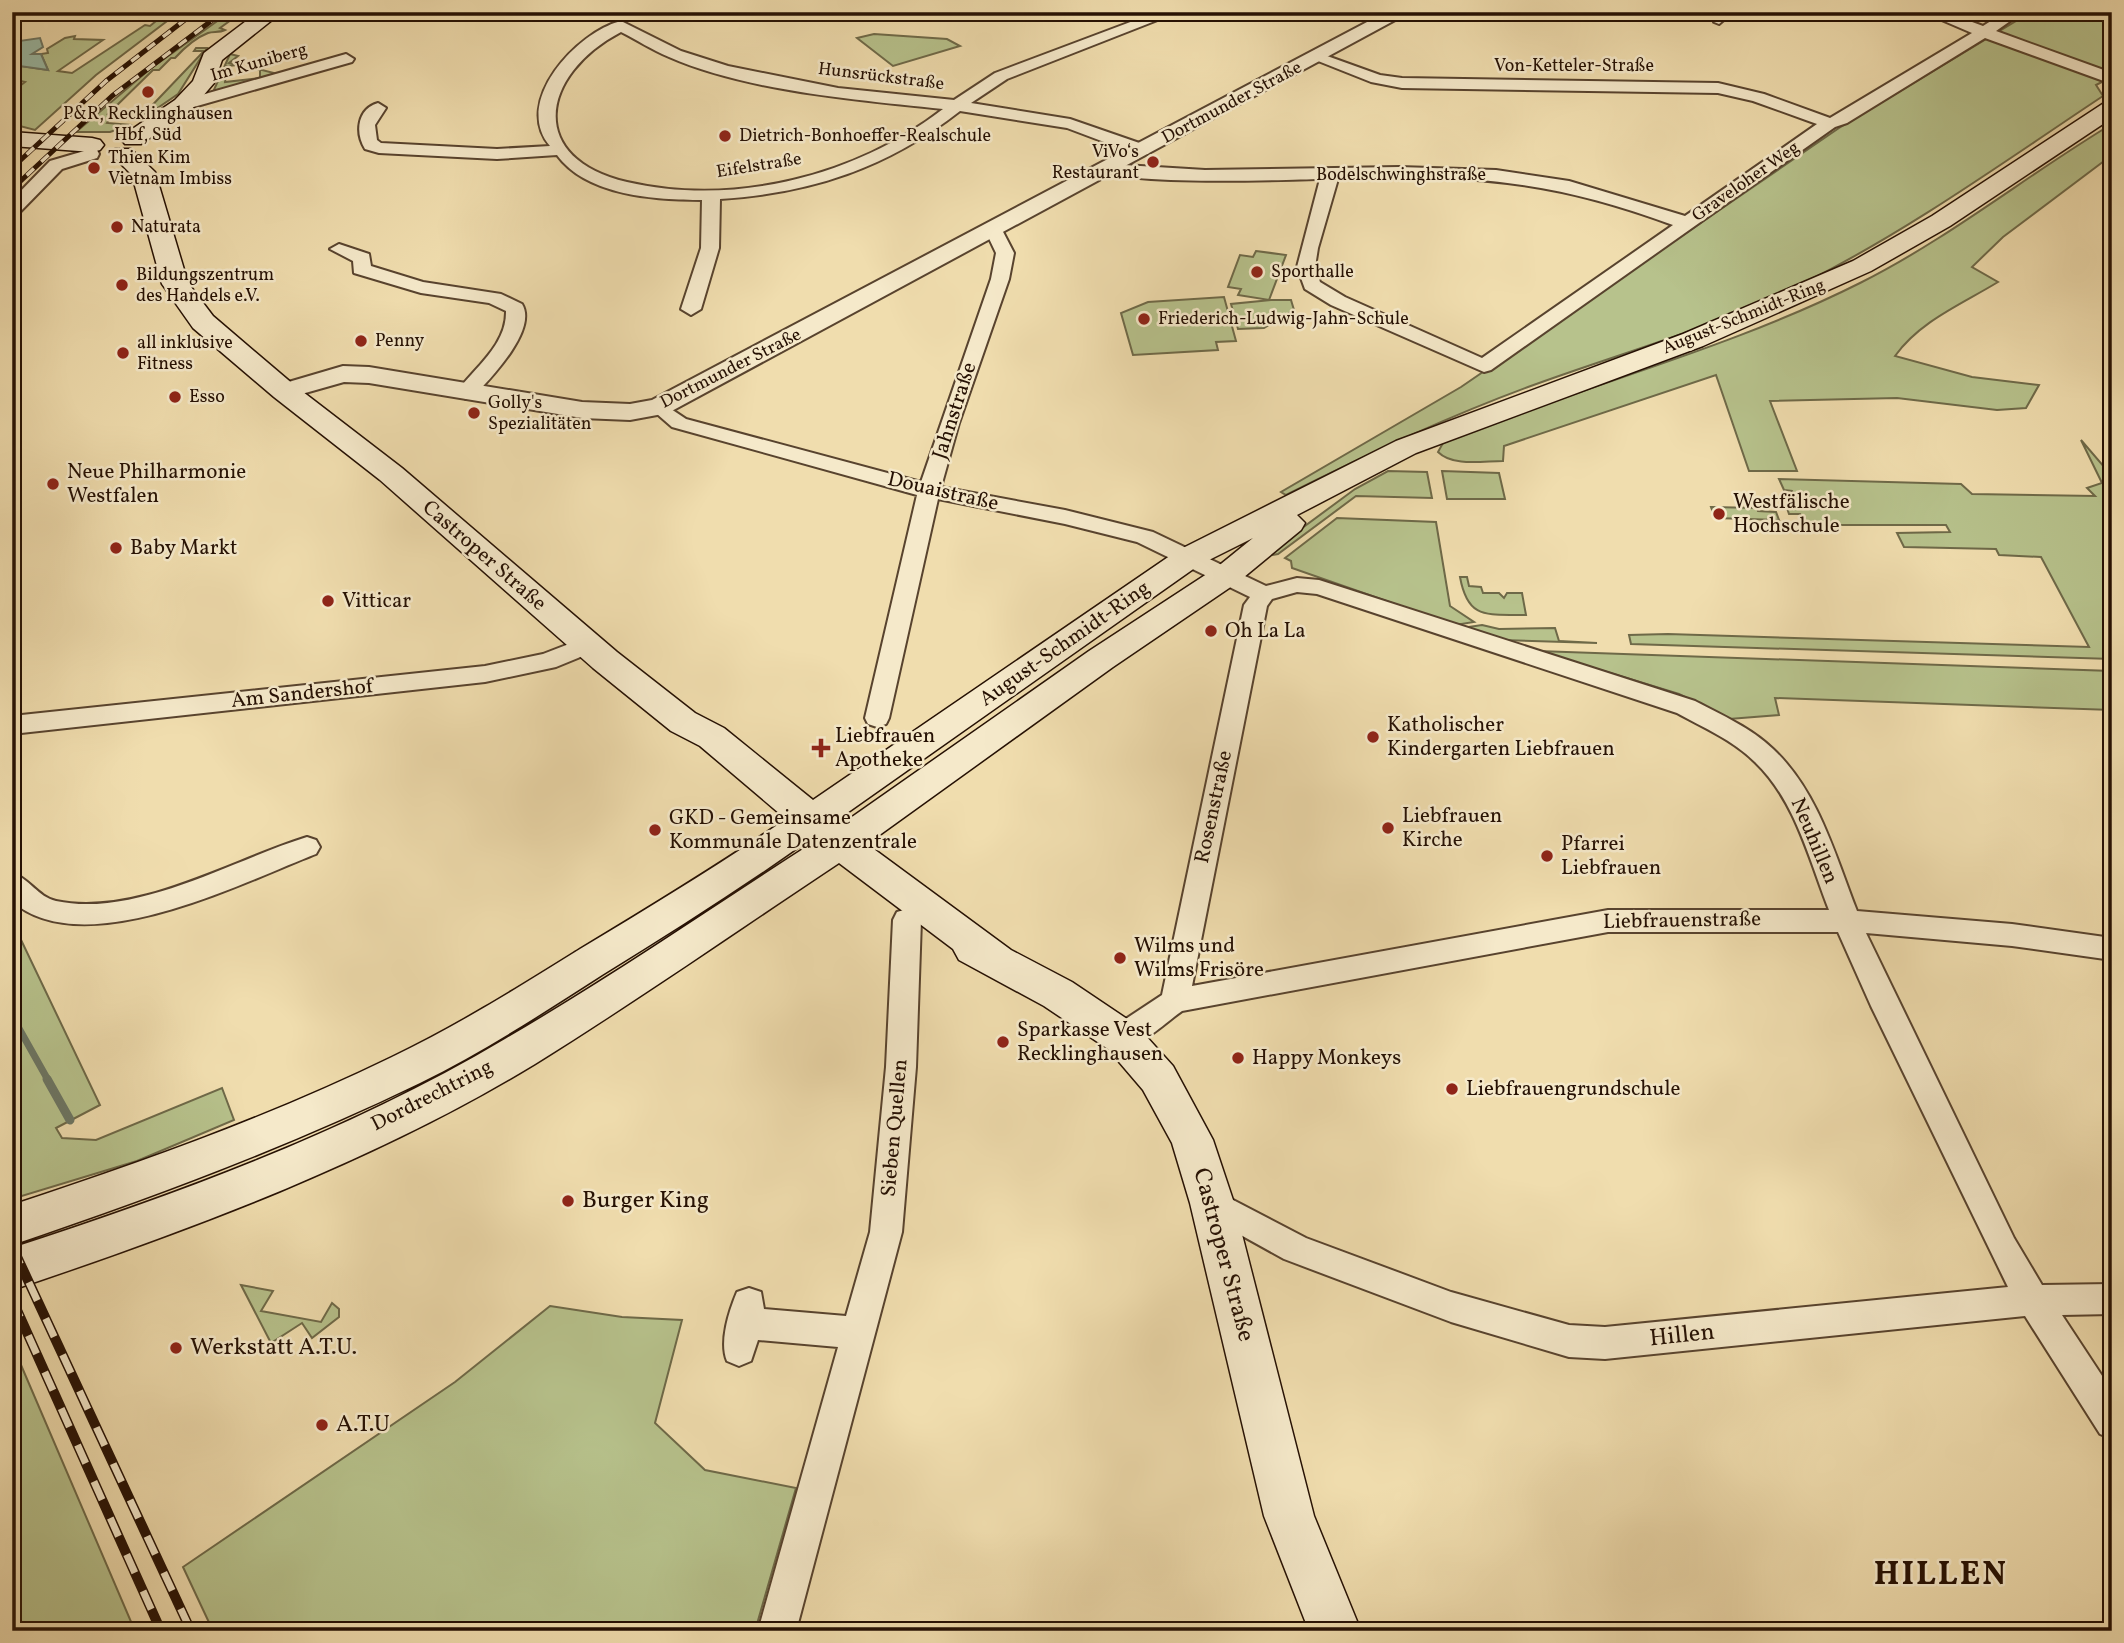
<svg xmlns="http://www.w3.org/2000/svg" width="2124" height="1643" viewBox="0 0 2124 1643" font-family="Vollkorn,serif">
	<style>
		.green { fill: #b7c28c; stroke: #6e6948; stroke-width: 2 }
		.water { fill: #9bbca7; stroke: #6c7765; stroke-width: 2 }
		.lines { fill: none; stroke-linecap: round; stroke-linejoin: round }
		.stream-far1 { stroke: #6c7765; stroke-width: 7 }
		.stream { stroke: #6c7765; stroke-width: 9 }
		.minor-casing { stroke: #58432e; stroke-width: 4 }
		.tertiary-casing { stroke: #58432e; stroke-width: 4 }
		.secondary-casing { stroke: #251003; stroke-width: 3 }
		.minor { fill: #f5e9ca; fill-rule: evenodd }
		.tertiary { fill: #f5e9ca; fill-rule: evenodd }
		.secondary { fill: #f5e9ca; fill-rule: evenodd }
		.rail-far1-casing { stroke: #251003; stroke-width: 5 }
		.rail-casing { stroke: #251003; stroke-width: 10 }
		.rail-far1 { stroke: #f5e9ca; stroke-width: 3.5; stroke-dasharray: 10; stroke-linecap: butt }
		.rail { stroke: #f5e9ca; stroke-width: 7; stroke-dasharray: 20; stroke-linecap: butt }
		.poi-dot { fill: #8f2418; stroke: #f5e9ca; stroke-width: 2.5 }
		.labels { text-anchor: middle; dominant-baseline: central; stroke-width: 5; stroke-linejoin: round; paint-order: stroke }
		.far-street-label { font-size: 18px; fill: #251003; stroke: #f5e9ca }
		.far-poi-label { font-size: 18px; fill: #251003; stroke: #f5e9ca; text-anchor: start }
		.street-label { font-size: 21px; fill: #251003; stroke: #f5e9ca }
		.poi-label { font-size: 21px; fill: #251003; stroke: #f5e9ca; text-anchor: start }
		.near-poi-label { font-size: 24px; fill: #251003; stroke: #f5e9ca; text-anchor: start }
		.near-street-label { font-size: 24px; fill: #251003; stroke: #f5e9ca }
		.near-district-label { font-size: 33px; font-weight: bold; letter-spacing: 2px; fill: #251003; stroke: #f5e9ca }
	</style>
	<rect width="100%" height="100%" fill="#f0ddae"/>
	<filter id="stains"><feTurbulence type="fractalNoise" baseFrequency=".00286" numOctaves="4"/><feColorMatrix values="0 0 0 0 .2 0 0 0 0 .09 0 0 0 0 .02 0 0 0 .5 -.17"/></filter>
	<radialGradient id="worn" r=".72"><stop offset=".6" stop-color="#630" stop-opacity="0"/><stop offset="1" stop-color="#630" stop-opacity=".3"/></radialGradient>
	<g class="green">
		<path d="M167,12H179L96,75L35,130L12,124V92L25,82L12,79V71L21,66L48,70L41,54L48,53L47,49L65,38L75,36L74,39L103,40L58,71L72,73L145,25L150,26Z"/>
		<path d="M230,12H242L220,28L225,30C219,33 213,31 208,33C195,38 185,47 175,58H171L159,70H153L108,114L112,115L107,123L132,125L110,132H76L150,69Z"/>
		<path d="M2031,12H2112V77L2096,85L2103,96C2005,161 1911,229 1806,282C1718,327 1620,353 1528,387C1444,418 1365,455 1286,495L1281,492L1461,387L1839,128Z"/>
		<path d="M874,34L947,39L960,46L893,66L857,38Z"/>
		<path d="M196,48H207L178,94L140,120L128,119L141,117L204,51H194Z"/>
		<path d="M230,54L238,56L229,63L238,65L227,66L225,82L260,78V69L250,70V67L278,74L213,92Z"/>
		<path d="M2112,124V155L2003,237L1972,267L1998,282C1962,304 1920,321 1895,356L1972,377L2039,385L2026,408L1997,410L1897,398L1770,401L1797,471H1749L1716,375L1504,446L1503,461C1483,461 1453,467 1438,452L1443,443C1580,386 1727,350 1860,283C1948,239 2027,175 2112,124Z"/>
		<path d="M1256,251L1286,255L1269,300L1238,295L1241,289L1228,287L1240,255L1253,257Z"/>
		<path d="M1224,297L1236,341L1216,342L1218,350L1133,355L1121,313L1148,302Z"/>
		<path d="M1271,300H1291L1294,310L1264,328L1238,329L1231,304Z"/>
		<path d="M2081,440L2112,476V659L1631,644L1629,635L1668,634L2089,647L2041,557L1999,555L1996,549L1904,547L1897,533L1950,532L1946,525H1804L1800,514H1789L1787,508L1799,507L1792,491L1784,490L1779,479L1961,484L1972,494L2095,496L2087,488L2102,483Z"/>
		<path d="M1388,471L1427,472L1432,498L1356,496L1278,554L1268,556L1267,554L1355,489Z"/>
		<path d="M1442,471L1499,473L1505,499H1447Z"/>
		<path d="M1711,507L1757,508L1758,511L1776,512L1779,520L1715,518Z"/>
		<path d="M1337,518L1436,522L1450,606L1474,622L1455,625L1292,568L1291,561L1285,558Z"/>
		<path d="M1460,577H1467L1469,586L1481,587L1483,593H1499L1504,598L1507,593H1522L1526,615C1488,614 1468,621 1460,577Z"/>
		<path d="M1482,625L1499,629L1555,628L1559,641L1597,643L1502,640L1462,628Z"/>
		<path d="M1538,651L2112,671V710L1775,698L1779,715L1729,719L1679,694Z"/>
		<path d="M12,921L100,1105L56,1128L62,1138L96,1140L222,1088L234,1120L137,1161L12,1199Z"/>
		<path d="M241,1285L273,1291L261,1311L321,1322L332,1303L339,1309V1317L312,1338L302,1323L271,1343Z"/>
		<path d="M550,1306L622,1317L682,1320L655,1423L705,1470L796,1488L755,1631H213L183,1567L455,1382Z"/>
		<path d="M12,1344L135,1631H12Z"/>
	</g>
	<path class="water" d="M40,38L43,47L32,54H41L48,70L12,65V42Z"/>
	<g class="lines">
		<path class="stream-far1" d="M12,1016L48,1080"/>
		<path class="stream" d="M47,1079L70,1120"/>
		<g class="minor-casing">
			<g id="minor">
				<path d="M1157,12H1178L1007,79L971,103L1070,119L1148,146L1150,150L1148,154H1136L1067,128L960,111C887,168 812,193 720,199L719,248L701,309L691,315L681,309L701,248L702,200C656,200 587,196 557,155L497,159L379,153L365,149C355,133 357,109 378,103L386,108L375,125L377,140L381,143L497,149L550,146C512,102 577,32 621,21L681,51L728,66L838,88L954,100L995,73ZM621,32C637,40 652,50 669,57C746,91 858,100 943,109C856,176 735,207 627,182C525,158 541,74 621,32Z"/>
				<path d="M1710,12H1765L1758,16L1726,18L1719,24L1714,22Z"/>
				<path d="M1923,12H1945L1983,26L2005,12H2023L1996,31L2112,73V84L1985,38L1847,123L1835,127L1491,370L1484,372L1331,305L1305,289L1297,267L1320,179C1288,180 1115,186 1099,169L1108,164L1205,170L1399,167L1496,170L1569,181L1685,216L1817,124L1753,101L1718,93L1402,88L1371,82L1308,57L1316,52L1380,75L1402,78L1718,83L1764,94L1830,118L1972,33ZM1448,178C1532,182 1593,196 1673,225L1482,358L1345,297L1320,282L1315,267L1318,248L1338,179Z"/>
				<path d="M346,54L354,59L352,62L183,110L175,105L177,102Z"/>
				<path d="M91,149L97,150L99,154L97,158L62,169L18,214L12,215V200L50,161Z"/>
				<path d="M994,225L1000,226L1014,253L1009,279L959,423L941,487L1065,510L1153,532L1266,586L1297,578L1319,580L1695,701C1722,715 1751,728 1773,749C1818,791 1835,855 1857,911L2012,924L2112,938V960L2012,946L1866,933L2014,1238L2042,1285L2112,1284V1314L2062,1315L2112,1391V1439L2100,1434L2025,1316L1605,1359L1569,1357L1451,1322L1284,1259L1201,1213L1196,1203L1201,1193L1212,1189L1306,1238L1451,1292L1569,1325L1605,1327L2008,1287L1871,1006L1838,932H1608L1182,1011C1163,1024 1135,1054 1112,1046L1107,1037L1112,1028L1162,995L1244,605L1250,597L1137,542L1065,524L938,499L889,718L886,724L877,727L868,724L865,718L917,495L672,427L649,407L659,401L686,419L921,482L991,279L996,253L985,230ZM1297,592L1317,594L1677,713C1704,728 1733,740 1755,762C1795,800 1809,859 1829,910H1608L1192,986L1267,606L1272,599Z"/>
				<path d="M339,244L369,254L371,266L423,282L501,294L522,304C538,330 490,379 473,397L466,399L456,393C474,368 507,345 506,311L489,303L421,293L354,273L353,261L330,249Z"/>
				<path d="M587,637L595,639L599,645L595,651L556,667L485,682L12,734V716L485,666L543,654Z"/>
				<path d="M307,837L316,840L320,847L316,854C241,883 83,964 12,901V873C29,878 38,897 56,901C136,918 232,860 307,837Z"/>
				<path d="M907,909L917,912L921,920L916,1067L902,1232L796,1631H758L838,1347L758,1340L751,1361L739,1366L727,1361C719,1342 729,1311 737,1292L749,1288L761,1292L764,1309L846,1316L870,1232L886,1067L893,920L897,912Z"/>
			</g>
		</g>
		<g class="tertiary-casing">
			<path id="tertiary" d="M1386,12H1410L668,413L630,420L582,418L369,383L344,382L284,399L275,396L271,391L275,386L343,366L369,367L582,402L630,404L652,400Z"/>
		</g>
		<g class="secondary-casing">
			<g id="secondary">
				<path d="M258,12H282L222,60L214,83L191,110L141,144H125L121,139L125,134L175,100L193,81L204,53Z"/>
				<path d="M2112,101V118L1950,226L1871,271L1703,346L1416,453L1297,515L1305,523L1301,530L1238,582L1113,667L867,844L1011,950L1072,982L1136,1025L1173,1066L1213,1140L1234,1203L1314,1516L1361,1631H1309L1264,1516L1190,1203L1172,1143L1143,1090L1108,1049L1044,1006L959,960L953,949L839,863C738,930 638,1000 535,1064C374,1162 190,1230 12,1290V1248C181,1193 352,1130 505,1039C610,978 711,908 814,842L810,839C743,887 673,931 602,975C543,1013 483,1052 420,1083C288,1147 151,1198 12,1245V1205C142,1162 269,1117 392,1057C457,1026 519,987 580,949C650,907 719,865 786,819L700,746L671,731L593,668L380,480L274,397L193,328L162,284L132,175L111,154L115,149H131L155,172L188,283L213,316L294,385L402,468L617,652L695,713L724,728L813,800L1177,551L1396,441L1683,334L1853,261L1932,216L2104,103ZM1253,538L1216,568L1089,651L842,824L837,820L1199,565Z"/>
				<path d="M12,132L92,138L100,140L104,145L100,150L92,152L12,146Z"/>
			</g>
		</g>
		<use href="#minor" class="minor"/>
		<use href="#tertiary" class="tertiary"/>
		<use href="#secondary" class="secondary"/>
		<g class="rail-far1-casing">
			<g id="rail-far1">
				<path d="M12,168L106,81L195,12"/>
				<path d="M12,189L112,96L223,12"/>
			</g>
		</g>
		<g class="rail-casing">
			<g id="rail">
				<path d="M12,1246L191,1631"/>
				<path d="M12,1299L161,1631"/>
			</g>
		</g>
		<use href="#rail-far1" class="rail-far1"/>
		<use href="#rail" class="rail"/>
	</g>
	<g class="poi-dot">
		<circle cx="148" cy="92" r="7"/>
		<circle cx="725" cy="136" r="7"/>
		<circle cx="1153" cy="162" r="7"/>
		<circle cx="94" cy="168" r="7"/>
		<circle cx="117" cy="227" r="7"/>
		<circle cx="1257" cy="272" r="7"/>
		<circle cx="122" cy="285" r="7"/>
		<circle cx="1144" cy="319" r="7"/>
		<circle cx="361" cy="341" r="7"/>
		<circle cx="123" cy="353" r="7"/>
		<circle cx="175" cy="397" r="7"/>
		<circle cx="474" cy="413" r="7"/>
		<circle cx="53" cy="484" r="7"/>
		<circle cx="1719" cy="514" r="7"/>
		<circle cx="116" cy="548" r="7"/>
		<circle cx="328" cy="601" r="7"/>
		<circle cx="1211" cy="631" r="7"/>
		<circle cx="1373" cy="737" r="7"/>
		<path d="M817.5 737.5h7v7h7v7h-7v7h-7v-7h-7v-7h7z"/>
		<circle cx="1388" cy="828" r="7"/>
		<circle cx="655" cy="830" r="7"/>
		<circle cx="1547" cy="856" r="7"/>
		<circle cx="1120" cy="958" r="7"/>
		<circle cx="1003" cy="1042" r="7"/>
		<circle cx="1238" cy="1058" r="7"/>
		<circle cx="1452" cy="1089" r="7"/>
		<circle cx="568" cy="1201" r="7"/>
		<circle cx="176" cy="1348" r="7"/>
		<circle cx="322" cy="1425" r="7"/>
	</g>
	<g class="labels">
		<g class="far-street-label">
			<text transform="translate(259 63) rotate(-16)">Im Kuniberg</text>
			<text x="1574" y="66">Von-Ketteler-Straße</text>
			<text transform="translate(881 77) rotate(7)">Hunsrückstraße</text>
			<text transform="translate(1232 103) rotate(-28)">Dortmunder Straße</text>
			<text transform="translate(759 166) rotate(-9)">Eifelstraße</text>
			<text x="1401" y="175">Bodelschwinghstraße</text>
			<text transform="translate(1746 182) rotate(-35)">Graveloher Weg</text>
			<text transform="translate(1744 317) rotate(-22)">August-Schmidt-Ring</text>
			<text transform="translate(731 369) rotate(-27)">Dortmunder Straße</text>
		</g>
		<g class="far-poi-label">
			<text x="148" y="114" text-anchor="middle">P&amp;R, Recklinghausen<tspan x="148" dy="21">Hbf, Süd</tspan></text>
			<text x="739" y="136">Dietrich-Bonhoeffer-Realschule</text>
			<text x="1139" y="152" text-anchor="end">ViVo‘s<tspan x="1139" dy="21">Restaurant</tspan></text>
			<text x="108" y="158">Thien Kim<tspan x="108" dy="21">Vietnam Imbiss</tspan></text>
			<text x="131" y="227">Naturata</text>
			<text x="1271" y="272">Sporthalle</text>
			<text x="136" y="275">Bildungszentrum<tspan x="136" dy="21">des Handels e.V.</tspan></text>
			<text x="1158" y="319">Friederich-Ludwig-Jahn-Schule</text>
			<text x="375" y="341">Penny</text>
			<text x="137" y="343">all inklusive<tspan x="137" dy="21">Fitness</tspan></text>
			<text x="189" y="397">Esso</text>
			<text x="488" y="403">Golly's<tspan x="488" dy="21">Spezialitäten</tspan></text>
		</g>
		<g class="street-label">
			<text transform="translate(955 411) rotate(-72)">Jahnstraße</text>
			<text transform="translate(943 492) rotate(13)">Douaistraße</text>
			<text transform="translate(484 556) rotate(41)">Castroper Straße</text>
			<text transform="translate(1065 644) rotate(-35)">August-Schmidt-Ring</text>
			<text transform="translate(302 694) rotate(-6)">Am Sandershof</text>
			<text transform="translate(1214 807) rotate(-78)">Rosenstraße</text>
			<text transform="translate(1814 841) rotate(67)">Neuhillen</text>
			<text transform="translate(1682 921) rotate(-1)">Liebfrauenstraße</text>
			<text transform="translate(432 1096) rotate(-27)">Dordrechtring</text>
			<text transform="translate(895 1128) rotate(-85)">Sieben Quellen</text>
		</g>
		<g class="poi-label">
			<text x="67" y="472">Neue Philharmonie<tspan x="67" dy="24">Westfalen</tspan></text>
			<text x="1733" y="502">Westfälische<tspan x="1733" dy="24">Hochschule</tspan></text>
			<text x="130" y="548">Baby Markt</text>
			<text x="342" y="601">Vitticar</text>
			<text x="1225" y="631">Oh La La</text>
			<text x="1387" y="725">Katholischer<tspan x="1387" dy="24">Kindergarten Liebfrauen</tspan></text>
			<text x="835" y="736">Liebfrauen<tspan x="835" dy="24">Apotheke</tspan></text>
			<text x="1402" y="816">Liebfrauen<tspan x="1402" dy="24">Kirche</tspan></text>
			<text x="669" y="818">GKD - Gemeinsame<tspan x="669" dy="24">Kommunale Datenzentrale</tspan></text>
			<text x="1561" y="844">Pfarrei<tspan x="1561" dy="24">Liebfrauen</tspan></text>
			<text x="1134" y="946">Wilms und<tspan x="1134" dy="24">Wilms Frisöre</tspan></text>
			<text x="1017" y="1030">Sparkasse Vest<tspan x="1017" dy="24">Recklinghausen</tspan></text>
			<text x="1252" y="1058">Happy Monkeys</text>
			<text x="1466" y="1089">Liebfrauengrundschule</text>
		</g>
		<g class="near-poi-label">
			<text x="582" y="1201">Burger King</text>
			<text x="190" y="1348">Werkstatt A.T.U.</text>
			<text x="336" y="1425">A.T.U</text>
		</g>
		<g class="near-street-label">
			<text transform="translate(1223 1255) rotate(75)">Castroper Straße</text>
			<text transform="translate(1682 1336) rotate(-6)">Hillen</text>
		</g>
		<g class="near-district-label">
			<text x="1941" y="1576">HILLEN</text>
		</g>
	</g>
	<rect width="2124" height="1643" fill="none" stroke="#f0ddae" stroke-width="42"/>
	<rect x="14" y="14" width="2096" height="1615" fill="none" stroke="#251003" stroke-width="3.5"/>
	<rect x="21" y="21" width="2082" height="1601" fill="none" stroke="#251003" stroke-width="2"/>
	<rect width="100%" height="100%" filter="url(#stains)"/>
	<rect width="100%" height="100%" fill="url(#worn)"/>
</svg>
